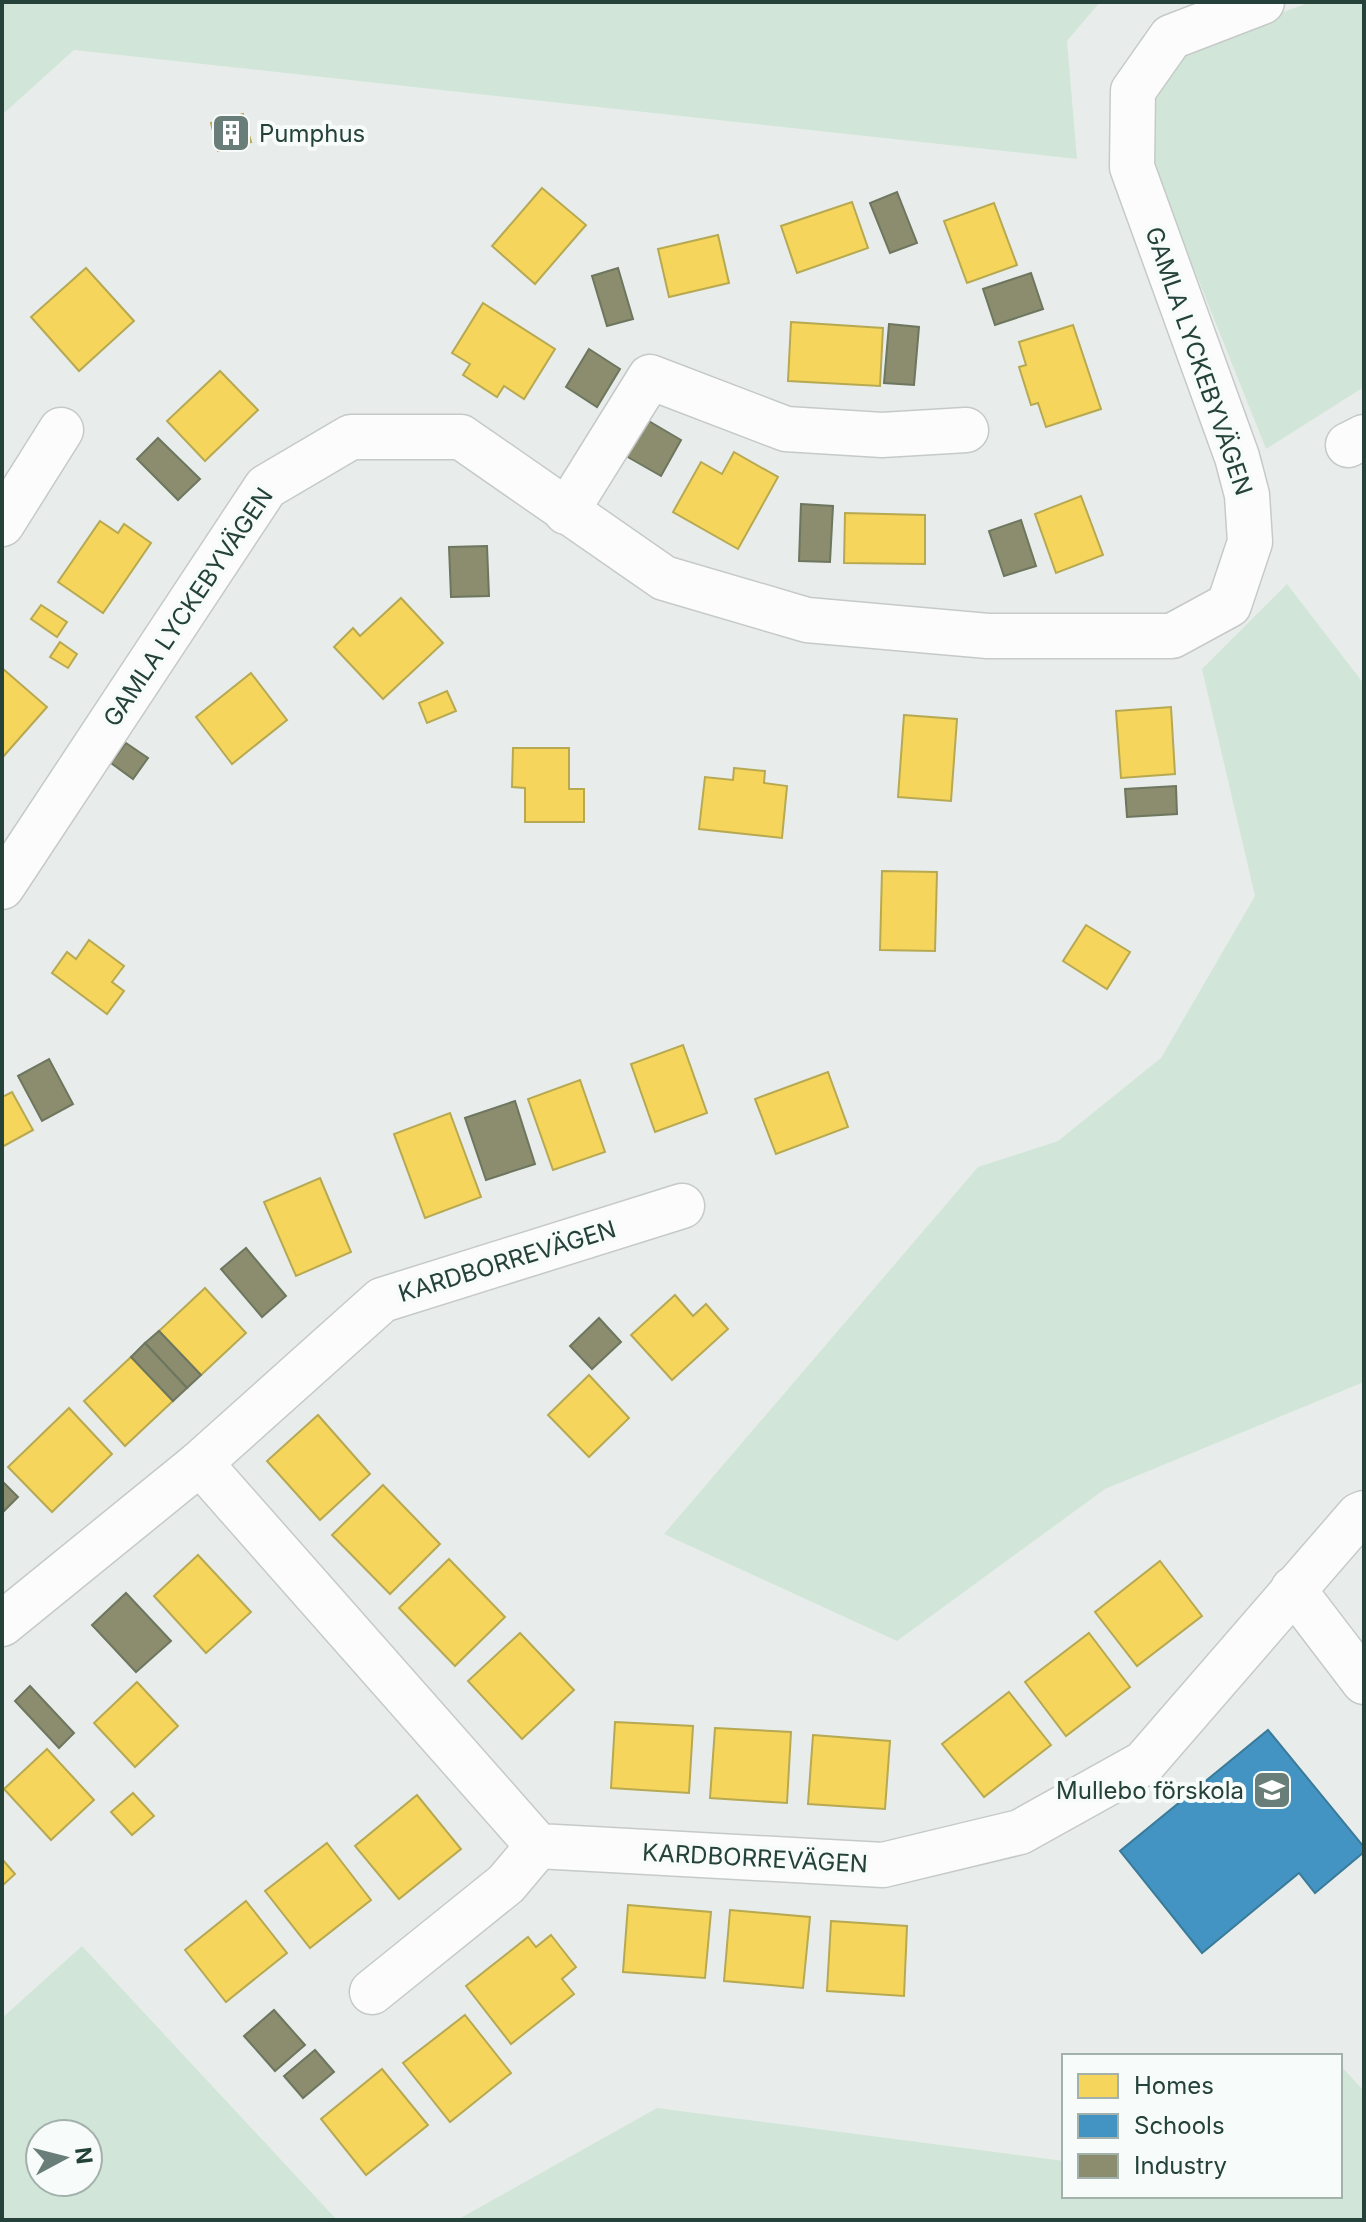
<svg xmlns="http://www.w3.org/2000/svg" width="1366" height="2222" viewBox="0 0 1366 2222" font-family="Inter,sans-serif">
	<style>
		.green { fill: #d1e6d8; fill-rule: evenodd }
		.homes { fill: #f6d55c; stroke: #b7a952; stroke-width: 2 }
		.schools { fill: #4393c3; stroke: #3a7b9a; stroke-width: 2 }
		.industry { fill: #8c8c6e; stroke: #6d765e; stroke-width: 2 }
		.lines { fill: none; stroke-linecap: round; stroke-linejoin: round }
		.minor-casing { stroke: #c5cac8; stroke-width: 47 }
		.minor { stroke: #fcfcfc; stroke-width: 44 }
		.labels { text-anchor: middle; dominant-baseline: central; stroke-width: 8; stroke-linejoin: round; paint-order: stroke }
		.poi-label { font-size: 24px; fill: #24423a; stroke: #f7fbf9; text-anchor: start }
		.street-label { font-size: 24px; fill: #24423a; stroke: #f7fbf9 }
	</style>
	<rect width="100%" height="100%" fill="#e8edeb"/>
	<g class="green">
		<path d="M2,2H1100L1067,41L1077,159L74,50L2,115Z"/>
		<path d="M1311,2H1364V387L1266,449L1155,171L1154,104L1180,56L1247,25Z"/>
		<path d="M1287,584L1364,684V1382L1105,1489L897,1641L664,1534L978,1167L1058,1141L1161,1058L1255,896L1202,669Z"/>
		<path d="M82,1946L337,2220H2V2018ZM88,2134V2182H40V2134Z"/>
		<path d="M1340,2065L1364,2091V2220H457L657,2108L1064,2161V2196H1340Z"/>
	</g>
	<g class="homes">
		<path d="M243,114L251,142L218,151L211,123Z"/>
		<path d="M542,188L586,225L535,284L492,246Z"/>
		<path d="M852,202L868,248L797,273L781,226Z"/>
		<path d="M994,203L1017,265L967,283L944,221Z"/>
		<path d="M718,235L729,283L669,297L658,249Z"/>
		<path d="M86,268L134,321L79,371L31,317Z"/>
		<path d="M483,303L555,349L524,399L504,386L497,397L463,375L470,364L452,353Z"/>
		<path d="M791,322L883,328L880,386L788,381Z"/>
		<path d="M1073,325L1101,409L1046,427L1038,403L1031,405L1019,367L1026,365L1019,342Z"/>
		<path d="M220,371L258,410L205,461L167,421Z"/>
		<path d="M734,452L778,477L738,549L673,512L701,462L722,474Z"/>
		<path d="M1081,496L1103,555L1056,573L1035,514Z"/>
		<path d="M845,513L925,515V564L844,563Z"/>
		<path d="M100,521L118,533L124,524L151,543L103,613L58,582Z"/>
		<path d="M401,598L443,643L383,699L334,647L353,628L360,636Z"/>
		<path d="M41,605L67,622L57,637L31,619Z"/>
		<path d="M60,642L77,654L68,668L50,657Z"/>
		<path d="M2,668L47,707L2,758Z"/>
		<path d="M251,673L287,720L232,764L196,717Z"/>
		<path d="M447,691L456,711L427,723L419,703Z"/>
		<path d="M1171,707L1175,774L1121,778L1116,711Z"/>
		<path d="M904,715L957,719L951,801L898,797Z"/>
		<path d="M513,748H569V789H584V822H525V788L512,787Z"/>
		<path d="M734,768L765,771L764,783L787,786L782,838L699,829L705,777L733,780Z"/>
		<path d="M882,871L937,872L935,951L880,950Z"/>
		<path d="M1086,925L1130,952L1107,989L1063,961Z"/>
		<path d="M89,940L124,966L112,982L124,991L107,1014L52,973L67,952L76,959Z"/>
		<path d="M683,1045L707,1113L655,1132L631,1064Z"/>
		<path d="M828,1072L848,1127L776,1154L755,1099Z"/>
		<path d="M580,1080L605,1152L553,1170L528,1099Z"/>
		<path d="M12,1092L33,1130L2,1147V1097Z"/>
		<path d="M450,1113L481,1197L425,1218L394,1134Z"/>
		<path d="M320,1178L351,1252L296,1276L264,1202Z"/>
		<path d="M205,1288L246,1333L201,1375L159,1331Z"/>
		<path d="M675,1295L693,1316L706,1304L728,1329L672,1380L631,1335Z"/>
		<path d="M131,1357L173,1401L125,1446L84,1401Z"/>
		<path d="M589,1375L629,1418L589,1457L548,1415Z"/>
		<path d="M69,1408L112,1454L52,1512L8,1467Z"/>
		<path d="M318,1415L370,1474L320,1520L267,1461Z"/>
		<path d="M383,1485L440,1544L390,1594L332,1535Z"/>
		<path d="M198,1555L251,1612L206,1653L154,1596Z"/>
		<path d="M449,1559L505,1617L455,1666L399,1608Z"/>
		<path d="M1160,1561L1202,1616L1137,1666L1095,1612Z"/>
		<path d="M520,1633L574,1690L522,1739L468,1681Z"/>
		<path d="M1089,1633L1130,1687L1066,1736L1025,1682Z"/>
		<path d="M137,1682L178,1726L135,1767L94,1723Z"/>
		<path d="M1009,1692L1051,1745L984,1797L942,1744Z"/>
		<path d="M615,1722L693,1726L689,1793L611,1788Z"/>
		<path d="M715,1728L791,1732L787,1803L710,1798Z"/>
		<path d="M813,1735L890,1741L885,1809L808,1804Z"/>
		<path d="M47,1749L94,1800L51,1840L4,1789Z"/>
		<path d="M133,1793L154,1816L132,1835L111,1812Z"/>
		<path d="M417,1795L461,1849L399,1899L355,1846Z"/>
		<path d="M327,1843L371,1900L310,1948L265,1891Z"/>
		<path d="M2,1859L15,1874L2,1886Z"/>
		<path d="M246,1901L287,1953L226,2002L185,1950Z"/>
		<path d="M628,1905L711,1912L705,1978L623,1972Z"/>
		<path d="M730,1910L810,1917L803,1988L724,1981Z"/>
		<path d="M831,1921L907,1926L904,1996L827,1991Z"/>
		<path d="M551,1935L576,1967L562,1979L574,1994L511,2044L466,1986L528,1937L536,1947Z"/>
		<path d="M465,2015L511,2073L450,2122L403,2063Z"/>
		<path d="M382,2069L428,2125L366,2175L321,2119Z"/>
	</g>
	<path class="schools" d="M1268,1730L1364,1847V1852L1315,1893L1299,1873L1202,1953L1120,1851Z"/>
	<g class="industry">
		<path d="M897,192L917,243L890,253L870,203Z"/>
		<path d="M618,268L633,319L607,326L592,276Z"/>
		<path d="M1031,273L1043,309L995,325L983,289Z"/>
		<path d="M889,324L919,327L914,385L884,383Z"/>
		<path d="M589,349L620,369L597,407L566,387Z"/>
		<path d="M647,420L681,440L661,476L626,456Z"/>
		<path d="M158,438L200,479L178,500L137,459Z"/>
		<path d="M801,504L833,506L830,562L799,561Z"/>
		<path d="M1021,520L1036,566L1004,576L989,531Z"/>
		<path d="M487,546L489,596L451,597L449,547Z"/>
		<path d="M126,743L148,758L133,779L111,763Z"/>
		<path d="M1176,786L1177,814L1127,817L1125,789Z"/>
		<path d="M49,1059L73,1104L42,1121L18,1076Z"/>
		<path d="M515,1101L535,1164L486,1180L465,1118Z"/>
		<path d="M246,1248L286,1296L262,1317L221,1269Z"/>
		<path d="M599,1318L621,1342L592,1369L570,1346Z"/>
		<path d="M159,1331L201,1375L187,1388L145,1343Z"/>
		<path d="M145,1343L187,1388L173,1401L131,1357Z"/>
		<path d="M2,1481L18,1497L2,1513Z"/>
		<path d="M126,1593L171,1641L136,1672L92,1625Z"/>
		<path d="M30,1686L74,1733L59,1748L15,1701Z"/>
		<path d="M274,2010L305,2045L275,2071L244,2036Z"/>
		<path d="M315,2050L334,2072L303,2098L284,2076Z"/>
	</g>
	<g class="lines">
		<g class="minor-casing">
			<g id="minor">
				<path d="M1348,445L1364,437"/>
				<path d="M566,512L650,377L786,429L882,435L966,430"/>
				<path d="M2,524L61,430"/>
				<path d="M2,887L266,487L351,437H461L664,578L807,620L988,636H1172L1229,605L1250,542L1247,495L1237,457L1132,167L1133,91L1171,37L1262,2"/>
				<path d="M682,1206L382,1300L200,1463L538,1846L883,1865L1020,1832L1144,1763L1359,1515L1364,1513"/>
				<path d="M1293,1589L1364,1682"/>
				<path d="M2,1624L200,1463"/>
				<path d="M372,1992L506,1884L538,1846"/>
			</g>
		</g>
		<use href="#minor" class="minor"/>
	</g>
	<defs>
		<g id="building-square" transform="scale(2)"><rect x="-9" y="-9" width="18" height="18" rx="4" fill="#697e78" stroke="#f7fbf9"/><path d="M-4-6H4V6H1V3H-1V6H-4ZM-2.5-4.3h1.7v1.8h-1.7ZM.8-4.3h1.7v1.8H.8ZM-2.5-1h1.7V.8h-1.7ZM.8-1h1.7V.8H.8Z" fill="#fff"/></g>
		<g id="school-square" transform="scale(2)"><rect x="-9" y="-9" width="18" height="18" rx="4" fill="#697e78" stroke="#f7fbf9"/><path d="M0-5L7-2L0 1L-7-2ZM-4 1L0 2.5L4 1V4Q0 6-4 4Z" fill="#fff"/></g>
	</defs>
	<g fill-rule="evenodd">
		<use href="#building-square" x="231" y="133"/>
		<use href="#school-square" x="1272" y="1790"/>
	</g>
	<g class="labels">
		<g class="poi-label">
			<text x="259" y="133">Pumphus</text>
			<text x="1244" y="1790" text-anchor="end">Mullebo förskola</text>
		</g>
		<g class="street-label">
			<text transform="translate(1199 361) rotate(71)">GAMLA LYCKEBYVÄGEN</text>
			<text transform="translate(188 607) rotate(-56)">GAMLA LYCKEBYVÄGEN</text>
			<text transform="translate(507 1261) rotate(-17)">KARDBORREVÄGEN</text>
			<text transform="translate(755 1858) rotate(3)">KARDBORREVÄGEN</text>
		</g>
	</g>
	<rect width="1366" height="2222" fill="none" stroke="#24423a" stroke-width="8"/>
	<rect x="1062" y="2054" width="280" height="144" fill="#f7fbf9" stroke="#a3b1ad" stroke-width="2"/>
	<rect x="1078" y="2074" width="40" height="24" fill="#f6d55c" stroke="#a3b1ad" stroke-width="2"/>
	<text x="1134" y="2094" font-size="24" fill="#24423a">Homes</text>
	<rect x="1078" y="2114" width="40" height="24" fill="#4393c3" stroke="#a3b1ad" stroke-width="2"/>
	<text x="1134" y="2134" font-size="24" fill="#24423a">Schools</text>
	<rect x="1078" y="2154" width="40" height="24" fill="#8c8c6e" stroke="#a3b1ad" stroke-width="2"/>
	<text x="1134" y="2174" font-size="24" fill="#24423a">Industry</text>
	<g transform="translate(64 2158) rotate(83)"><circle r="38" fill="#f7fbf9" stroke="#a3b1ad" stroke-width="2"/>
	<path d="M0-6L14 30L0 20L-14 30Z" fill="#697e78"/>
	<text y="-12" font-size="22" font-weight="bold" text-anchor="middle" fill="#24423a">N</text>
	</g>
</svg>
